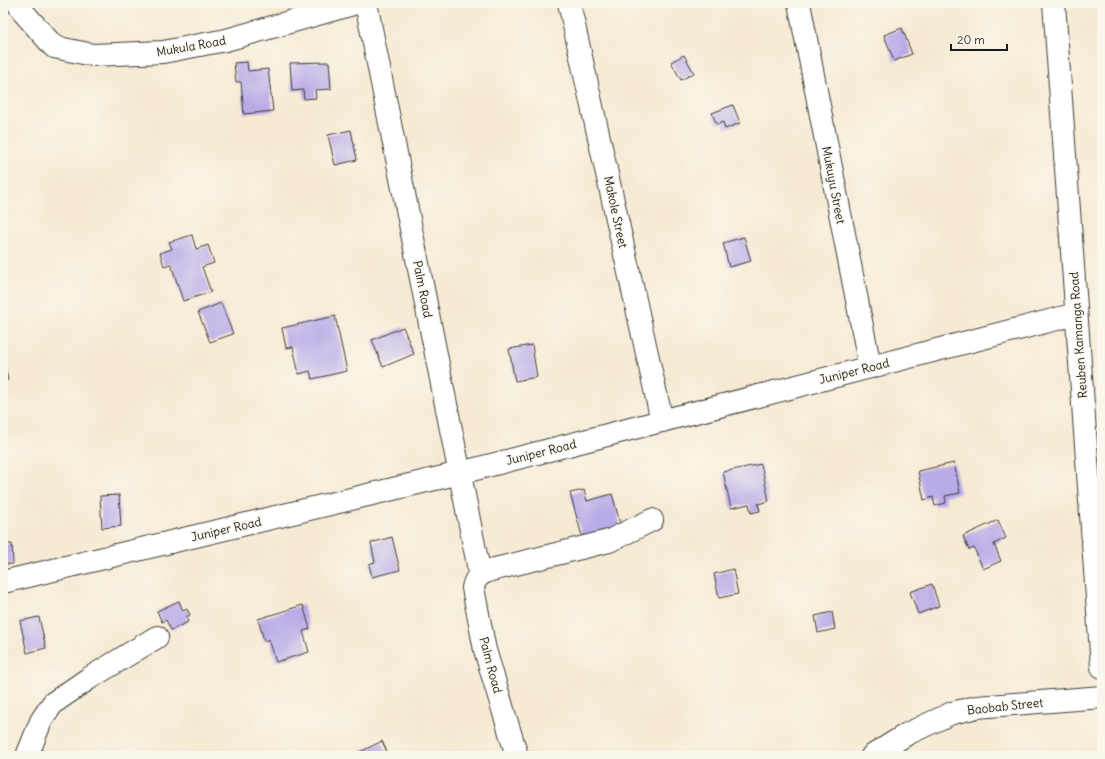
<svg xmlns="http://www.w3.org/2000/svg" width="1105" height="759" viewBox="0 0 1105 759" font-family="Delius,sans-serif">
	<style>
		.building { fill: #baaae7 }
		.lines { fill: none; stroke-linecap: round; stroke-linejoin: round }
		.street-casing { stroke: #3d3b37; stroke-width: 24 }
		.street { stroke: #fff; stroke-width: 22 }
		.labels { text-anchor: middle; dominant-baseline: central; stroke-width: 3; stroke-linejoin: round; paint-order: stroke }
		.street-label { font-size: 12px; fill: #1c1c1c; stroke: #fbf7ec }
	</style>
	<rect width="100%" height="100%" fill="#fbf7ec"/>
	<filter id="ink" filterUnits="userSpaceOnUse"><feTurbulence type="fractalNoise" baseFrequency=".025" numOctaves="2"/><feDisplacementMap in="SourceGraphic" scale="8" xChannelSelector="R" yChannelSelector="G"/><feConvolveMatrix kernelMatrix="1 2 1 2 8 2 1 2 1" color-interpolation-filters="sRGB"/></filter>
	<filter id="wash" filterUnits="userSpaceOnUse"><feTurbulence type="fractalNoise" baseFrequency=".012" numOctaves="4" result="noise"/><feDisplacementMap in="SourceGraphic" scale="16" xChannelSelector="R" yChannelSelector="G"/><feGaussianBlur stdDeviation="0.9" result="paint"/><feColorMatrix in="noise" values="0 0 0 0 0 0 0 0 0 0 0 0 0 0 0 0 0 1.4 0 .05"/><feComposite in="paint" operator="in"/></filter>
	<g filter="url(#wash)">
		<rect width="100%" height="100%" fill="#f6ead3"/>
		<g id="blocks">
			<g class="building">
				<path d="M902,28L912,54L894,61L884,35Z"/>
				<path d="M684,55L694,73L681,80L671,62Z"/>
				<path d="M247,62L248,71L268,69L273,111L244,114L241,82H236L234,63Z"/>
				<path d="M329,62L331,89L315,90L316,98L304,99L303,90L292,91L290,63Z"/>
				<path d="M733,105L740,123L725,129L723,122L717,125L712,113Z"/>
				<path d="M351,130L357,160L335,165L328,135Z"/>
				<path d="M192,235L196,249L208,245L214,263L202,267L211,292L183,301L171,264L164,266L160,253L172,249L169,242Z"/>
				<path d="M744,237L751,261L729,267L723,243Z"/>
				<path d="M221,303L233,334L210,342L198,312Z"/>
				<path d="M335,316L347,371L312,379L310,371L299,374L293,347L286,348L282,328Z"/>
				<path d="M403,327L414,354L383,367L372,340Z"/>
				<path d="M532,345L537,377L515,381L509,349Z"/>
				<path d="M3,356L8,380L3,381Z"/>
				<path d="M954,463L960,493L945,496L946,503L935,506L933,497L924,500L918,471Z"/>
				<path d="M761,464L769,501L758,504L760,511L751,513L749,504L731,508L723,472Z"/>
				<path d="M584,490L587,501L612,494L621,526L582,536L570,493Z"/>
				<path d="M119,495L121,526L102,528L100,496Z"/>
				<path d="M998,520L1006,538L994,544L1001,561L983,569L974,548L969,550L963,536Z"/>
				<path d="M392,537L400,570L372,577L369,564L375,562L371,543Z"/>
				<path d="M3,544H12L13,564H3Z"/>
				<path d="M733,569L738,594L719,598L714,574Z"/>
				<path d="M932,584L939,606L918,614L910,592Z"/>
				<path d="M179,601L183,611L187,609L190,615L186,617L188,622L171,630L166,620L162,622L157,611Z"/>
				<path d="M303,605L310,629L303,631L309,652L276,662L269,639L264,641L258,619Z"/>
				<path d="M832,612L835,629L818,633L815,616Z"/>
				<path d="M39,617L46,648L27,653L20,621Z"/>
				<path d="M382,741L389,756H360L358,753Z"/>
			</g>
		</g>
	</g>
	<g filter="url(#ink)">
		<use href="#blocks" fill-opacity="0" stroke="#3d3b37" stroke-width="1"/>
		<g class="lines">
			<g class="street-casing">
				<g id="street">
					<path d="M18,3L24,13L54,47L93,55L163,52L226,40L357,3"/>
					<path d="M366,3L480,575"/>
					<path d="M569,3L662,421"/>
					<path d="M799,3L870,367"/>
					<path d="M1054,3L1102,667"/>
					<path d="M3,582L460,473L1076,314"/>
					<path d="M27,756L41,721L53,703L88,679L157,637"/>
					<path d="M517,756L485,650L473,588C475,577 480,574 491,570L609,541L652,520"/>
					<path d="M872,756L907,734L952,713L977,707L1102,697"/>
				</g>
			</g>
			<use href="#street" class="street"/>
		</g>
	</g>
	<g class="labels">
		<g class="street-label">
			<text transform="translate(191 46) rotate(-10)">Mukula Road</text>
			<text transform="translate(834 185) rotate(79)">Mukuyu Street</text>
			<text transform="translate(616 212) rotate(78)">Makole Street</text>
			<text transform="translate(423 289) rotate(79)">Palm Road</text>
			<text transform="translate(1078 335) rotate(-94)">Reuben Kamanga Road</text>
			<text transform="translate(854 371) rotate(-14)">Juniper Road</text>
			<text transform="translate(541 452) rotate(-14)">Juniper Road</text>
			<text transform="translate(226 529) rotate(-13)">Juniper Road</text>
			<text transform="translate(491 665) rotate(75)">Palm Road</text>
			<text transform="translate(1005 706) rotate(-6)">Baobab Street</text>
		</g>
	</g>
	<rect width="1105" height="759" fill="none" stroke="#fbf7ec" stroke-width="16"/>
	<path d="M951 44v6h56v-6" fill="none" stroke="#1c1c1c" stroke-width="2"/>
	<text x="957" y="44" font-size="12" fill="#1c1c1c" stroke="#fbf7ec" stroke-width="3" paint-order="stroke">20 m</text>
</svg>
